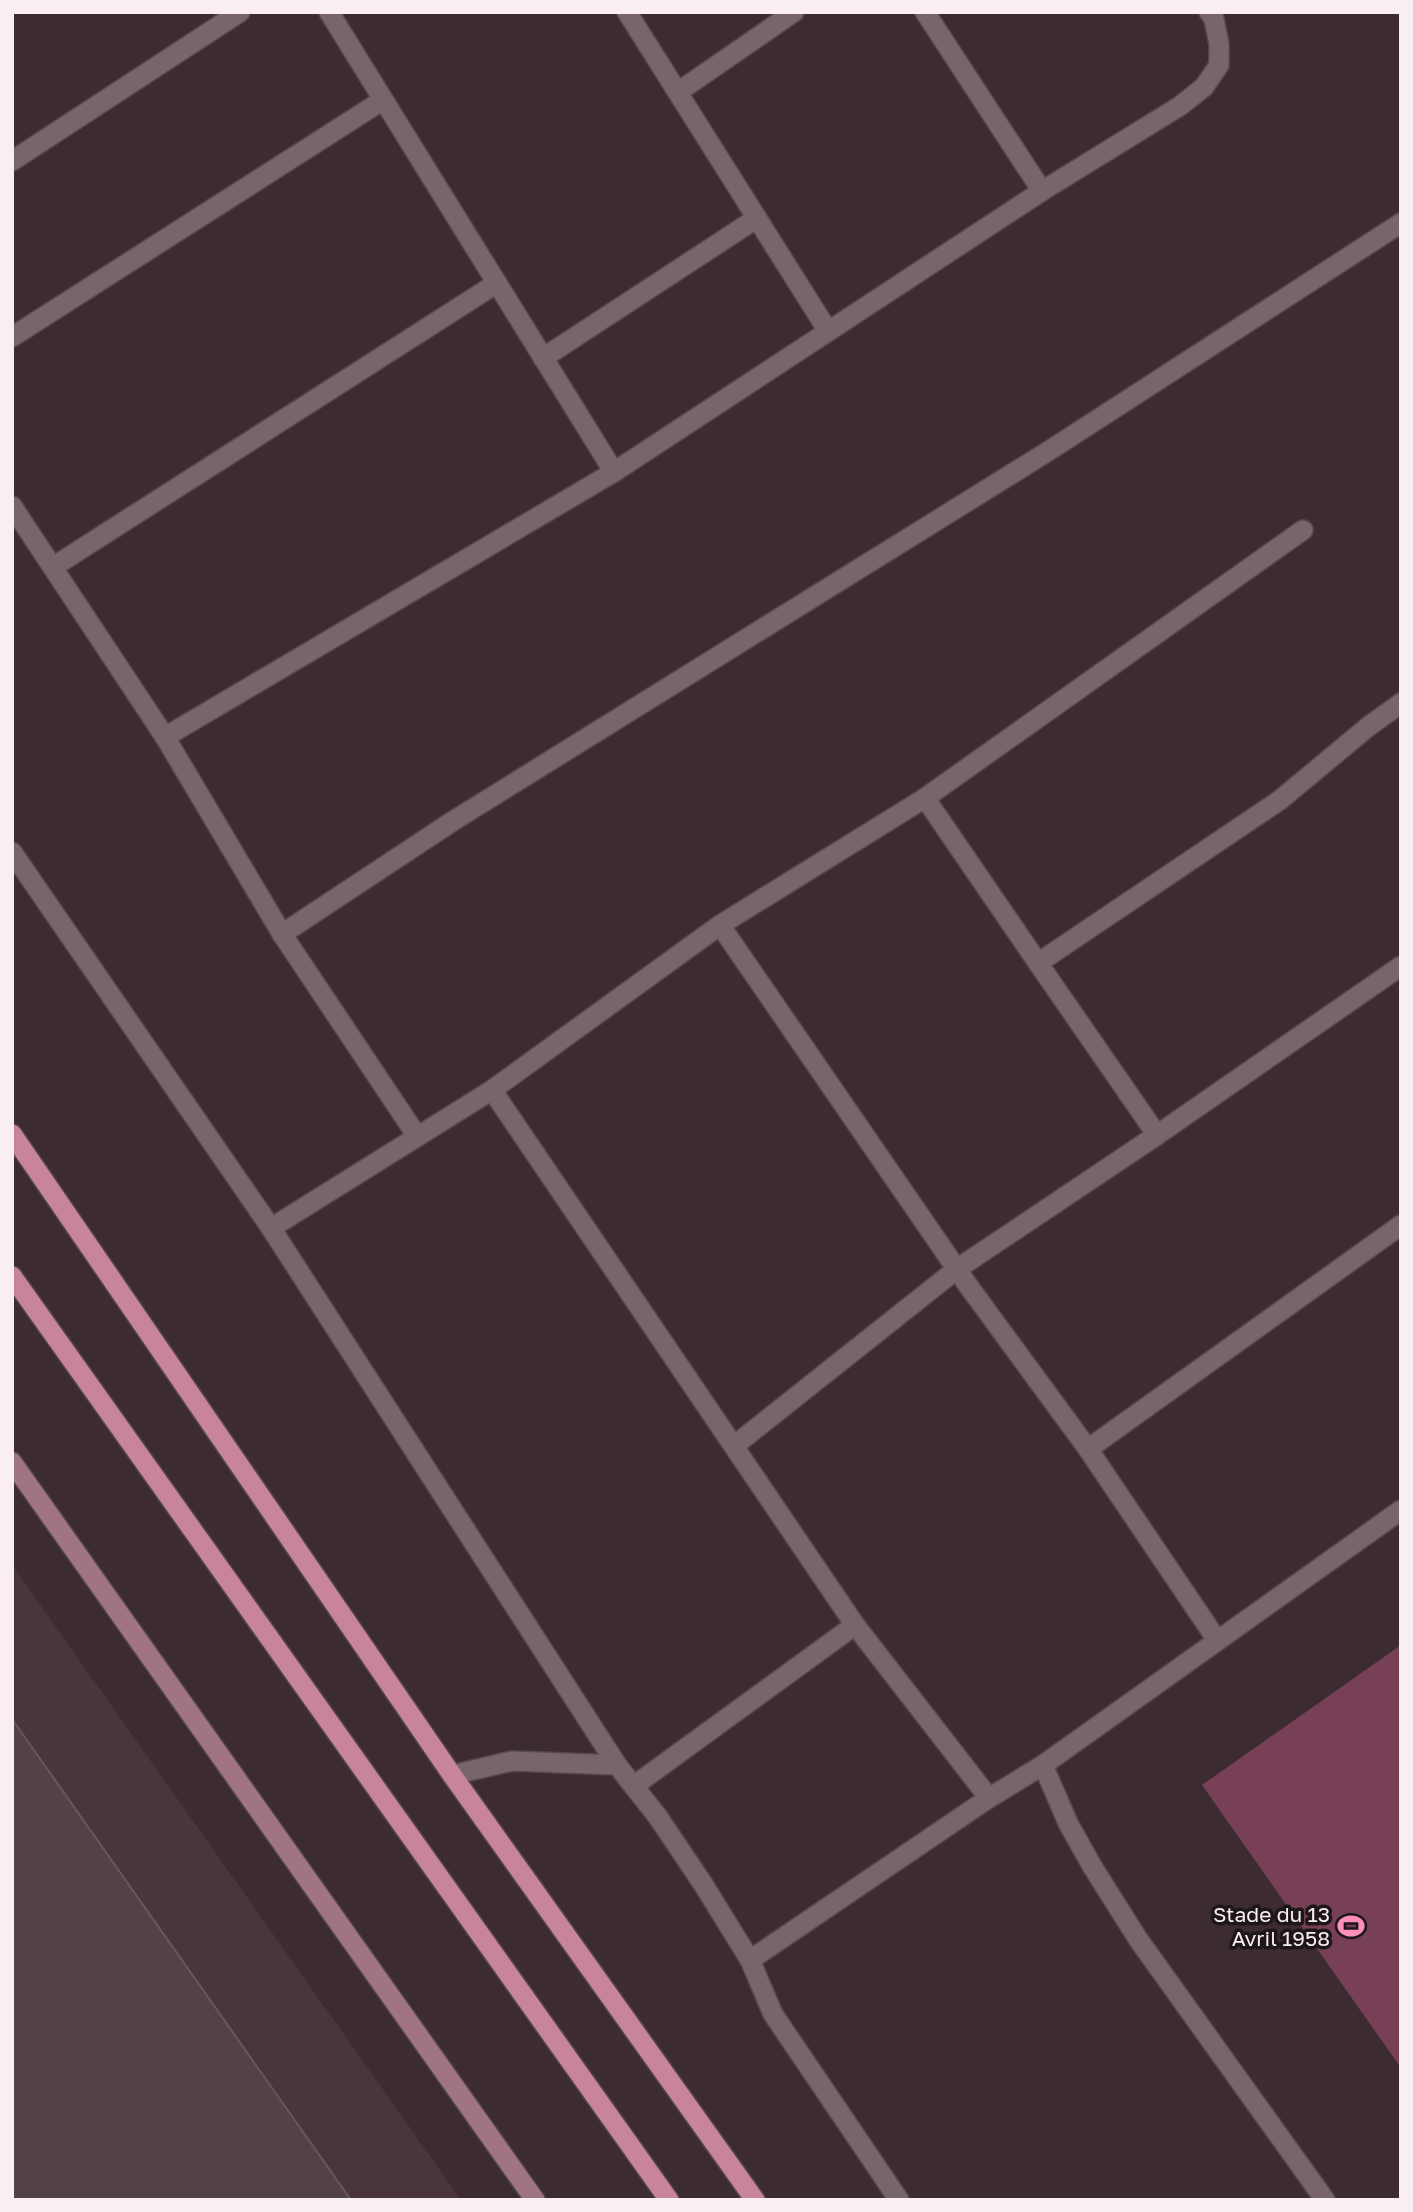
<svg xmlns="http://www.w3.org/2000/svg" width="1413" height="2212" viewBox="0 0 1413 2212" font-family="'Golos Text',sans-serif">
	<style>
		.built { fill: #4b353c }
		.green { fill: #784056 }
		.building { fill: #524146; stroke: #68565c; stroke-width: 2 }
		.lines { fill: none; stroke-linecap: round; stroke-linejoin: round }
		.service-casing { stroke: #56484d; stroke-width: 22 }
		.minor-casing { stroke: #56484d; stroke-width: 22 }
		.tertiary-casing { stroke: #56484d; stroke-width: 22 }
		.secondary-casing { stroke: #56484d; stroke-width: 22 }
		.primary-casing { stroke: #56484d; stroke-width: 22 }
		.service { stroke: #78656b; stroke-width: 19 }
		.minor { stroke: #78656b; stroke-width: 19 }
		.tertiary { stroke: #78656b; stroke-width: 19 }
		.secondary { stroke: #a07484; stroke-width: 19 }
		.primary { stroke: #c9849d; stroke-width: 19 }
		.labels { text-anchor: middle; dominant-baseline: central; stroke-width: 7; stroke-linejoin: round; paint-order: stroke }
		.poi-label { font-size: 21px; fill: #f9eef1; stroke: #1e1719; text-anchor: end }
	</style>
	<rect width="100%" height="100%" fill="#3c2c32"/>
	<path class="built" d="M12,1565L461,2200H12Z"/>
	<path class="green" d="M1401,1645V2068L1202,1785Z"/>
	<path class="building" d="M12,1719L351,2200H12Z"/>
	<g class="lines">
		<g class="service-casing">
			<path id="service" d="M1043,1765L1068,1823L1092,1866L1138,1939L1325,2200"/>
		</g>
		<g class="minor-casing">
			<g id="minor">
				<path d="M329,12L614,472"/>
				<path d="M627,12L828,331"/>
				<path d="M925,12L1042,191"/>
				<path d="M678,92L794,12"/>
				<path d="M12,161L240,12"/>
				<path d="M12,337L383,100"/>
				<path d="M543,358L757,218"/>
				<path d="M12,506L165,737L282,934L417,1136"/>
				<path d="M1303,530L925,798L1038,963L1280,800L1369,726L1401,703"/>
				<path d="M53,567L497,283"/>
				<path d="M165,737L614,472L1042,191L1180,106L1204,87L1219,65V44L1214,19L1209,12"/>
				<path d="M925,798L720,925L967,1284L1088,1449L1217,1640"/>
				<path d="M12,852L271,1228L617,1765"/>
				<path d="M720,925L492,1090L855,1625L989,1798"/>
				<path d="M282,934L453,821L1047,452L1401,223"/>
				<path d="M1157,1135L1401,966"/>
				<path d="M271,1228L492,1090"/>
				<path d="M735,1445L957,1269L1157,1135L1038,963"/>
				<path d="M1088,1449L1401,1225"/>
				<path d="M635,1785L855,1625"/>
			</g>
		</g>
		<g class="tertiary-casing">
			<g id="tertiary">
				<path d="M452,1775L512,1761L617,1765L658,1817L703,1884L750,1960L773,2014L899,2200"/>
				<path d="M750,1960L989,1798L1043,1765L1401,1510"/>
			</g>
		</g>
		<g class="secondary-casing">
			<path id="secondary" d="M12,1462L535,2200"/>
		</g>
		<g class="primary-casing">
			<g id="primary">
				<path d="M12,1134L452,1775L755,2200"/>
				<path d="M12,1276L669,2200"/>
			</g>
		</g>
		<use href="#service" class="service"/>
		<use href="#minor" class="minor"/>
		<use href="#tertiary" class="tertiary"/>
		<use href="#secondary" class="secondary"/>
		<use href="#primary" class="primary"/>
	</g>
	<defs>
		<g id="stadium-bare" transform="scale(2.1)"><path d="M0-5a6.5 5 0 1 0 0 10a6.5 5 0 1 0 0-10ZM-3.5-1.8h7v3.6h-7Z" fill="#ff8eba" stroke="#1e1719" stroke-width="2.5" paint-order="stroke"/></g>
	</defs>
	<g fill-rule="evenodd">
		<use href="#stadium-bare" x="1351" y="1926"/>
	</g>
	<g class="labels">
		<g class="poi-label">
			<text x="1330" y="1914">Stade du 13<tspan x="1330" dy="24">Avril 1958</tspan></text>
		</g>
	</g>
	<rect width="1413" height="2212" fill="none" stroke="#f9eef1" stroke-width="28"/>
</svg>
